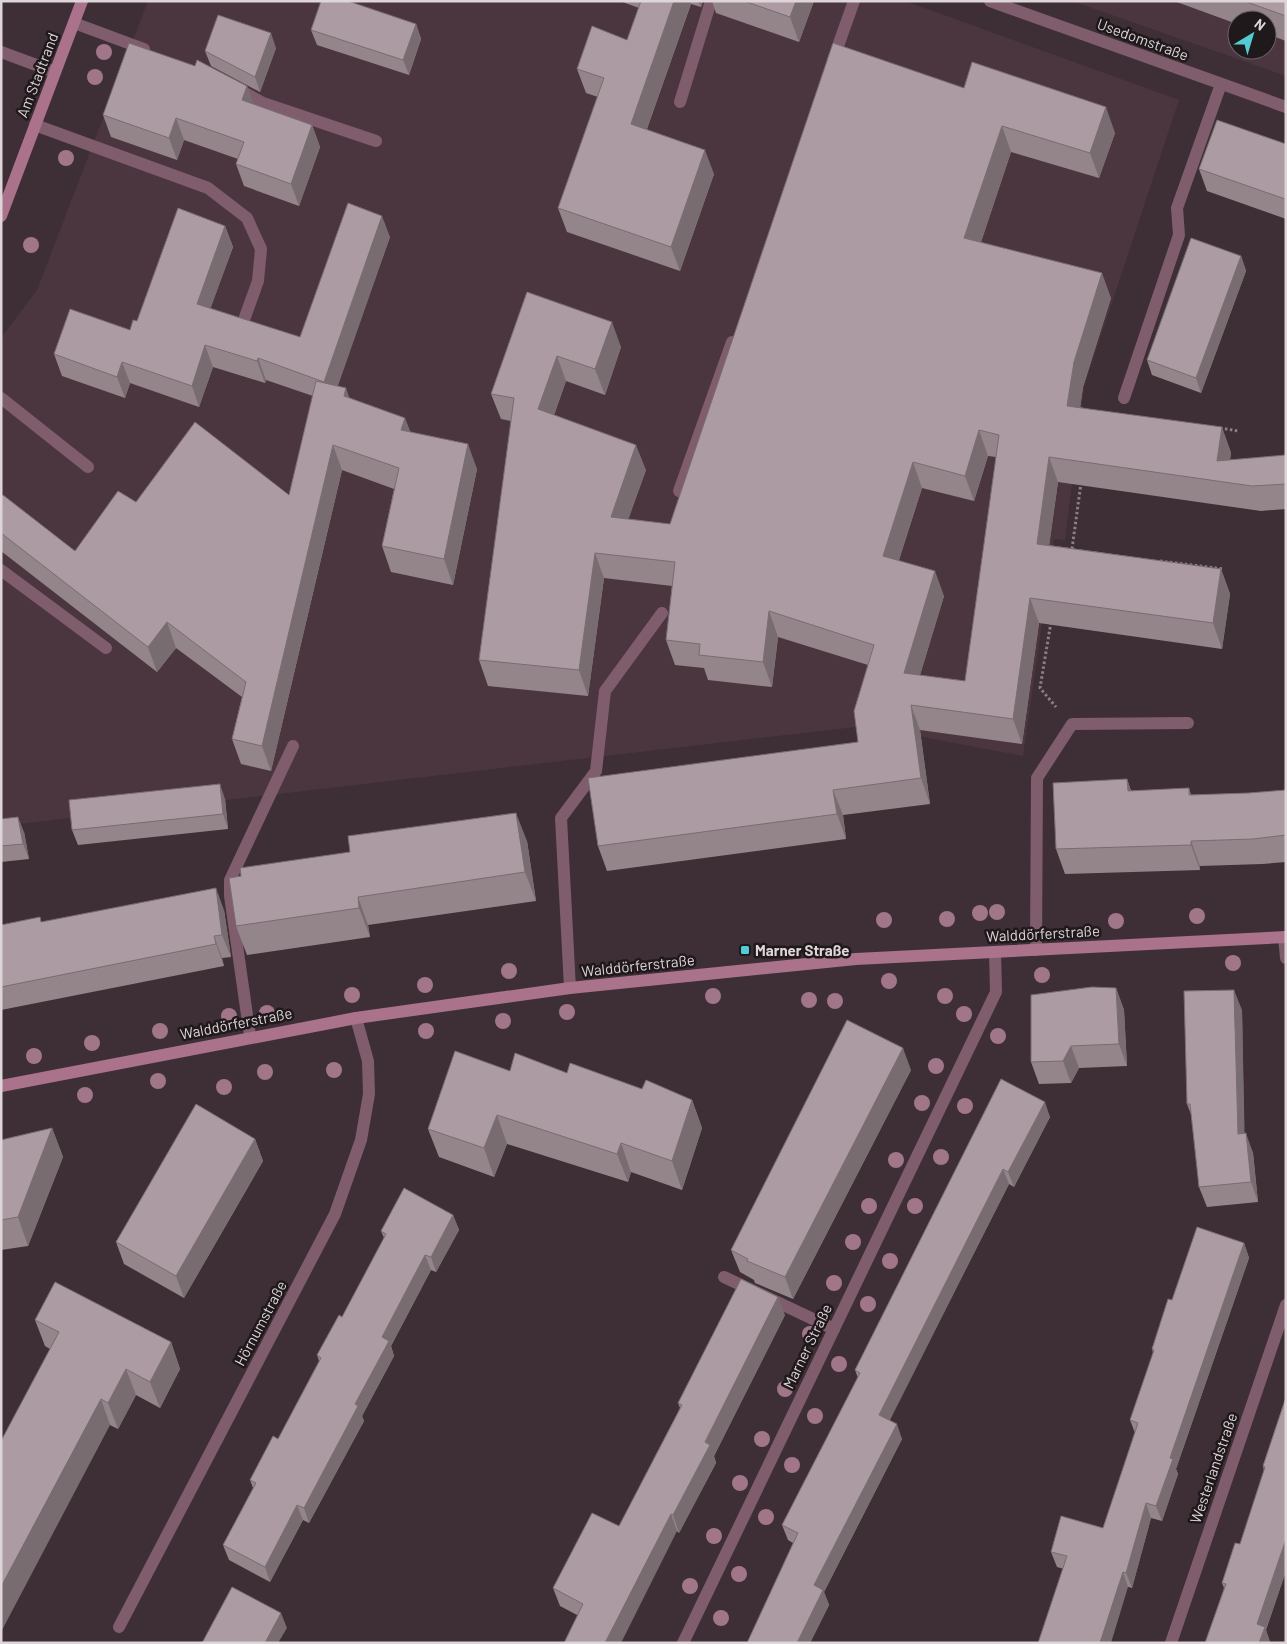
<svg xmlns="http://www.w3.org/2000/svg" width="1287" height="1644" viewBox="0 0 1287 1644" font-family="Barlow,sans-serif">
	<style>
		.built { fill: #4b363f; fill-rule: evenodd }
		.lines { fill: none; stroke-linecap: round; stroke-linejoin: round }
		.path { stroke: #8b8084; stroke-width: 3; stroke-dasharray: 2.5 2.5; stroke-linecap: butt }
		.lane { stroke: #805d6c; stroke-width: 12 }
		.street { stroke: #805d6c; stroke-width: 12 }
		.secondary { stroke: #aa728b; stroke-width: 12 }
		.tree { fill: #a27689 }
		.wall { fill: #94858b; fill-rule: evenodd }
		.shaded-wall { fill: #786c71 }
		.building { fill: #ac9ba2; stroke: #786c71; fill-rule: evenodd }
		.poi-dot { fill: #51ccd4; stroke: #20191c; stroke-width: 2 }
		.labels { text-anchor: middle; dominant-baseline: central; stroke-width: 5; stroke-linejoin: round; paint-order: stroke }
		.street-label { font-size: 15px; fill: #ded5d8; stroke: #20191c }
		.poi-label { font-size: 15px; font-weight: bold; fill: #ded5d8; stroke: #20191c; text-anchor: start }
	</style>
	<rect width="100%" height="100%" fill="#3d2f35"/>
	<g class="built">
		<path d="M148,1H905L1179,100L1084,387L1065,540L1054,539L1023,756L864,726L1,826V338L37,290Z"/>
		<path d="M1072,1H1286V76ZM1237,20H1267V50H1237Z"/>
	</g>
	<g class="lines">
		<g class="path">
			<path d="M1220,428L1238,431"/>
			<path d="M1072,549L1081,483"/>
			<path d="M1160,561L1224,569"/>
			<path d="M1051,622L1040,688L1056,707"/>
		</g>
		<g class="lane">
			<path d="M74,23L144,49"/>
			<path d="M833,60L854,1"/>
			<path d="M236,88L263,103L376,141"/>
			<path d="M680,102L711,1"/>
			<path d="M35,125L208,188L247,218L261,249L258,281L245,317"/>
			<path d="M1,398L88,467"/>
			<path d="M1124,398L1179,235L1177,208L1221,84"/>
			<path d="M679,491L732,342"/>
			<path d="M1,570L106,648"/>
			<path d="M1036,950L1037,778L1072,724L1188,723"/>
			<path d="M570,988L561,818L596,771L605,691L662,613"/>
			<path d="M250,1036L230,896V880L293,746"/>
			<path d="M724,1277L834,1329"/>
		</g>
		<g class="street">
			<path d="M990,1L1286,107"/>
			<path d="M1,52L55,72"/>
			<path d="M1284,937L1286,958"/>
			<path d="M119,1627L335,1214L361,1140L369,1094L368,1061L356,1018"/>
			<path d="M683,1643L996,992L995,952"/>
			<path d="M1171,1643L1286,1305"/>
		</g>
		<g class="secondary">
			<path d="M1,216L82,1"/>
			<path d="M1,1086L356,1018L570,988L856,959L1286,937"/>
		</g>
	</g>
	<g class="tree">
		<circle cx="104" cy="52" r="8"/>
		<circle cx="95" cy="77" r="8"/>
		<circle cx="66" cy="158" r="8"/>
		<circle cx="31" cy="245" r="8"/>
		<circle cx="997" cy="912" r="8"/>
		<circle cx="980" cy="913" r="8"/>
		<circle cx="1197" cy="916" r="8"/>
		<circle cx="947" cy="919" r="8"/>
		<circle cx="884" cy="920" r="8"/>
		<circle cx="1116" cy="921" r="8"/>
		<circle cx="1233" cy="963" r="8"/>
		<circle cx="509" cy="971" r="8"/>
		<circle cx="1042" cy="975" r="8"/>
		<circle cx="889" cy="981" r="8"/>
		<circle cx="425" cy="985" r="8"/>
		<circle cx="352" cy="995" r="8"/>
		<circle cx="713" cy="996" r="8"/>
		<circle cx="945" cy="996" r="8"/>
		<circle cx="809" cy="1000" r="8"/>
		<circle cx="835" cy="1001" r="8"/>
		<circle cx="567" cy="1012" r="8"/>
		<circle cx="267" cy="1013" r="8"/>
		<circle cx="964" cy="1014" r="8"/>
		<circle cx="229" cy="1016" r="8"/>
		<circle cx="503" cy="1021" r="8"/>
		<circle cx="160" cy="1031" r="8"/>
		<circle cx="426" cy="1031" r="8"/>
		<circle cx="998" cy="1036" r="8"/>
		<circle cx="92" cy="1043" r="8"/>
		<circle cx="34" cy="1056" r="8"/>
		<circle cx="936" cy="1066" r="8"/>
		<circle cx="334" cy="1070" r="8"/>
		<circle cx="265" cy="1072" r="8"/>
		<circle cx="158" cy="1081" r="8"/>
		<circle cx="224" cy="1087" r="8"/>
		<circle cx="85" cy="1095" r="8"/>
		<circle cx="922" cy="1103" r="8"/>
		<circle cx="965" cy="1106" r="8"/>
		<circle cx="941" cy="1157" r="8"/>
		<circle cx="896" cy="1160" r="8"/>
		<circle cx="869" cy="1206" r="8"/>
		<circle cx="915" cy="1206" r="8"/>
		<circle cx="853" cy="1242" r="8"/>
		<circle cx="890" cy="1261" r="8"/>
		<circle cx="834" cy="1283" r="8"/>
		<circle cx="868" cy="1304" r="8"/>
		<circle cx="810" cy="1334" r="8"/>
		<circle cx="839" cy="1364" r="8"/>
		<circle cx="785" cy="1389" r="8"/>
		<circle cx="815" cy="1416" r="8"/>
		<circle cx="762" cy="1439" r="8"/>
		<circle cx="792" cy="1465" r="8"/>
		<circle cx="740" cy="1483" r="8"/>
		<circle cx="766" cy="1517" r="8"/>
		<circle cx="714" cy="1536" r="8"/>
		<circle cx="739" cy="1574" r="8"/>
		<circle cx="690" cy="1586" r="8"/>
		<circle cx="721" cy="1618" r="8"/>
	</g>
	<g class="wall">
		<path d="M620,1H703L701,7L691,4L647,129L714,174L680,271L567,232L558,208L598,97L586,93L577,69L627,40L639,8Z"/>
		<path d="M712,1H814L799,42L716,13Z"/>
		<path d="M1174,1H1286V41L1267,34V20H1237V24Z"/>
		<path d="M416,24L421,39L409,75L317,45L311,30Z"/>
		<path d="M276,48L260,92L211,66L205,51Z"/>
		<path d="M247,86L253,104L312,125L320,147L299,206L244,186L236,164L238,159L184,140L177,160L111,137L103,115Z"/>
		<path d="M964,88L1115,133L1099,178L1011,152L981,242L1111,298L1083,387L1080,407L1231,452L1230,460L1286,455V509L1261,511L1058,482L1049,545L1221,569L1230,594L1222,649L1039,623L1022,744L920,730L930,804L843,815L846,839L607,871L598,846L858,742L868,665L778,637L772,687L708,680L704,668L675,665L666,640L672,586L604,578L588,696L488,686L479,660L511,421L501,419L491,394L527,292L621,347L605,395L566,381L554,415L646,470L628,519L670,524ZM988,456L996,457L965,681L920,675L944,596L899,560L922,488L974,501Z"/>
		<path d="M1286,144V219L1207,191L1199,169Z"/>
		<path d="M225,226L233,247L210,309L300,337L390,237L337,386L350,398L477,469L453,585L391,572L382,546L394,489L342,470L271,771L241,764L232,739L242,697L176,648L157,672L1,551V497L75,551L136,502L289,495L313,396L266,380L265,383L213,367L199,407L130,383L125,398L62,376L54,354L130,330L137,321Z"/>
		<path d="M1241,256L1246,271L1201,393L1152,375L1147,360Z"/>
		<path d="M1127,779L1131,791L1189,788L1191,795L1249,793L1286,790V862L1262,864L1200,866V870L1065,874L1056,849Z"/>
		<path d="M225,799L228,829L78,845L72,830Z"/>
		<path d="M1,819L24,832L29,859L1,862Z"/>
		<path d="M527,841L536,901L368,925L370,937L247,955L236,926Z"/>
		<path d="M224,910L231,957L222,958L224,966L1,1010V925Z"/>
		<path d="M1116,988L1124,1010L1127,1066L1079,1068L1071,1083L1039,1084L1031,1062Z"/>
		<path d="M1242,1010L1244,1133L1253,1153L1258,1202L1207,1207L1199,1187L1192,1117L1187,1104Z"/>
		<path d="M911,1070L793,1299L755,1283L754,1280L740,1272L731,1250Z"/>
		<path d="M510,1071L567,1073L692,1100L702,1128L682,1190L631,1172L628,1182L507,1144L494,1177L439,1157L428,1129Z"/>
		<path d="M1001,1079L1050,1117L1014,1187L1009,1184L889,1420L902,1439L824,1592L829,1605L810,1643H747L793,1543L788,1540L782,1525L858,1378L855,1370Z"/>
		<path d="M52,1128L63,1157L28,1246L1,1250V1140Z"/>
		<path d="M255,1139L263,1161L184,1298L124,1264L116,1242Z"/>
		<path d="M453,1215L459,1230L436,1272L431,1270L391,1346L394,1356L362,1416L364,1421L309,1523L303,1520L270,1582L229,1560L223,1545L253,1488L250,1480L278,1439L319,1361L317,1355L342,1317L384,1238L381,1231Z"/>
		<path d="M1244,1243L1249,1258L1176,1469L1178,1474L1162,1521L1151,1518L1132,1588L1057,1567L1051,1552L1103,1528L1135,1433L1130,1420L1153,1353L1152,1349L1172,1300Z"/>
		<path d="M785,1315L714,1456L716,1463L679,1533L677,1531L577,1615L560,1606L553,1588L619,1526L680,1408L678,1403Z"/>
		<path d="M35,1320L171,1342L180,1369L160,1408L136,1395L118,1429L110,1425L50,1349L45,1346Z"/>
		<path d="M1286,1397V1571L1266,1630L1270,1642V1643H1205L1224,1588L1222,1583L1240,1544L1264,1471L1263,1466Z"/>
	</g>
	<g class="shaded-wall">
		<path d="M674,1H690L691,4L640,148L631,124Z"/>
		<path d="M698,1H703L701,7Z"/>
		<path d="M796,1H814L799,42L790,17Z"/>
		<path d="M416,24L421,39L409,75L403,60Z"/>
		<path d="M271,33L276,48L260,92L255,77Z"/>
		<path d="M247,86L255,108L242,100Z"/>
		<path d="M1106,107L1115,133L1099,178L1090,153Z"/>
		<path d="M176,118L184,140L177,160L169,138Z"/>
		<path d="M312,125L320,147L299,206L291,184Z"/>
		<path d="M1002,126L1011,152L974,263L964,238Z"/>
		<path d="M705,150L714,174L680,271L671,247Z"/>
		<path d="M382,216L390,237L332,403L324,382Z"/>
		<path d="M225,226L233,247L204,326L197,304Z"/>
		<path d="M1241,256L1246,271L1201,393L1196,378Z"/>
		<path d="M1102,273L1111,298L1083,387L1077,431L1067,406L1074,362Z"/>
		<path d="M612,322L621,347L605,395L595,369Z"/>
		<path d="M205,345L213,367L199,407L192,386Z"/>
		<path d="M557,356L566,381L547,435L538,409Z"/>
		<path d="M258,358L266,380L265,383L257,361Z"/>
		<path d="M122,362L130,383L125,398L117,377Z"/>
		<path d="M346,388L355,414L344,396Z"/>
		<path d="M405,418L415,443L401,430Z"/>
		<path d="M1222,427L1231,452L1227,483L1217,461Z"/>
		<path d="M979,430L988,456L974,501L965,476Z"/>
		<path d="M468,444L477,469L453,585L444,559Z"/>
		<path d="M333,445L342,470L271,771L262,746Z"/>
		<path d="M636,445L646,470L620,543L611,517Z"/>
		<path d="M1049,457L1058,482L1046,569L1037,544Z"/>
		<path d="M913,462L922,488L892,581L883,556Z"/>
		<path d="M595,553L604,578L588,696L579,670Z"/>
		<path d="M1221,569L1230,594L1222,649L1213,623Z"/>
		<path d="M935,571L944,596L913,698L904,673Z"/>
		<path d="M1030,598L1039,623L1022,744L1013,719Z"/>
		<path d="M769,611L778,637L772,687L763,662Z"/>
		<path d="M167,622L176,648L157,672L148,647Z"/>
		<path d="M911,705L920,730L930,804L921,778Z"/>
		<path d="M1127,779L1136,805L1128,791Z"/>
		<path d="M220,784L225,799L228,829L223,814Z"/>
		<path d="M833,790L843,815L846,839L837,814Z"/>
		<path d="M516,813L527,841L536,901L525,872Z"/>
		<path d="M18,817L24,832L29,859L23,844Z"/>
		<path d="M1191,841L1200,866V870L1191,845Z"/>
		<path d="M216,888L224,910L231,957L222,935Z"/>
		<path d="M358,897L368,925L370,937L359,908Z"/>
		<path d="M214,936L222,958L224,966L216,944Z"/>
		<path d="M1116,988L1124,1010L1127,1066L1119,1044Z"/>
		<path d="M1234,990L1242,1010L1245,1154L1238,1134Z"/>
		<path d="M1071,1046L1079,1068L1071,1083L1063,1061Z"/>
		<path d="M903,1048L911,1070L793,1299L785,1277Z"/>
		<path d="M692,1100L702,1128L682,1190L672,1161Z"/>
		<path d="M1045,1102L1050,1117L1014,1187L1008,1172Z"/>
		<path d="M497,1115L507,1144L494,1177L484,1148Z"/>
		<path d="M52,1128L63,1157L28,1246L18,1217Z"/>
		<path d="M1246,1133L1253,1153L1258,1202L1251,1182Z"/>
		<path d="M255,1139L263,1161L184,1298L176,1276Z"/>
		<path d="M621,1143L631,1172L628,1182L617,1154Z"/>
		<path d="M1003,1169L1009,1184L885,1430L879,1415Z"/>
		<path d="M453,1215L459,1230L436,1272L431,1257Z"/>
		<path d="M1244,1243L1249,1258L1176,1469L1178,1474L1162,1521L1156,1506L1170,1458Z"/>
		<path d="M425,1255L431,1270L391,1346L394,1356L362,1416L364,1421L309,1523L304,1508L355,1404L382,1337Z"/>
		<path d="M778,1297L785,1315L714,1456L716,1463L679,1533L673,1515L705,1442Z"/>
		<path d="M171,1342L180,1369L160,1408L150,1382Z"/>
		<path d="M126,1369L136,1395L118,1429L108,1403Z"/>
		<path d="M101,1399L110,1425L1,1632V1587Z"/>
		<path d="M897,1424L902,1439L824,1592L829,1605L810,1643H797L814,1585Z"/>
		<path d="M1146,1503L1151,1518L1132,1588L1126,1573Z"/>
		<path d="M297,1505L303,1520L270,1582L265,1567Z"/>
		<path d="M671,1514L677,1531L621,1643H605Z"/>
		<path d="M1286,1539V1571L1266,1630L1270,1642V1643H1259L1257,1624Z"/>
		<path d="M1123,1572L1128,1587L1111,1643H1100Z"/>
		<path d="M281,1613L287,1628L278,1643H265Z"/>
	</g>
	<g class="building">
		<path d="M321,1H348L416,24L403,60L311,30Z"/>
		<path d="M641,1H674L631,124L705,150L671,247L558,208L604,78L577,69L592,26L627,40Z"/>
		<path d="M744,1H796L790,17Z"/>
		<path d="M1244,1H1286V16Z"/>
		<path d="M218,15L271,33L255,77L205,51Z"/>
		<path d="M129,43L195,66L197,60L247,86L242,100L312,125L291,184L236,164L244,142L176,118L169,138L103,115Z"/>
		<path d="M833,43L964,88L972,62L1106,107L1090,153L1002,126L964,238L1102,273L1074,362L1067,406L1222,427L1217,461L1286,455V484L1252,486L1049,457L1037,544L1221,569L1213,623L1030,598L1013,719L911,705L921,778L833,790L837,814L598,846L588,778L858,742L854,711L874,645L769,611L763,662L699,655L700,644L666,640L675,562L595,553L579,670L479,660L514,398L491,394L527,292L612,322L595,369L557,356L538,409L636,445L611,517L670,524ZM979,430L999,435L965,681L904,673L935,571L883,556L913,462L965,476Z"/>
		<path d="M1217,120L1286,144V197L1285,199L1199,169Z"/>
		<path d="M348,203L382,216L324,382L258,358L257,361L205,345L192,386L122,362L117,377L54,354L70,309L130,330L133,320L137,321L178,208L225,226L197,304L300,337Z"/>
		<path d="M1191,238L1241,256L1196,378L1147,360Z"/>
		<path d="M316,381L346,388L344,396L405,418L401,430L468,444L444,559L382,546L399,468L333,445L262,746L232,739L246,682L167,622L148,647L1,533V497L3,495L75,551L118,491L136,502L195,422L289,495Z"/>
		<path d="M1127,779L1128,791L1189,788V795L1249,793L1286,790V835L1253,839L1191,841V845L1056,849L1053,783Z"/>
		<path d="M220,784L223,814L72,830L69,800Z"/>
		<path d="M516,813L525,872L358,897L359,908L236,926L229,878L241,876L240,868L350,852L348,836Z"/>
		<path d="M18,817L23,844L1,846V819Z"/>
		<path d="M216,888L222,935L214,936L216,944L1,987V925L40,917L41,922Z"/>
		<path d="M1092,987L1116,988L1119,1044L1071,1046L1063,1061L1031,1062V995Z"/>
		<path d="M1234,990L1238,1134L1246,1133L1251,1182L1199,1187L1190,1104H1187L1184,991Z"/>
		<path d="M847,1020L903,1048L785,1277L747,1261L748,1259L731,1250Z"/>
		<path d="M455,1051L510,1071L515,1053L567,1073L570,1063L642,1089L646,1080L692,1100L672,1161L621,1143L617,1154L497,1115L484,1148L428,1129Z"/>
		<path d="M1001,1079L1045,1102L1008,1172L1003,1169L879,1415L897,1424L814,1585L823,1590L797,1643H747L798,1533L782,1525L860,1373L855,1370Z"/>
		<path d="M196,1104L255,1139L176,1276L116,1242Z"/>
		<path d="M52,1128L18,1217L1,1220V1140Z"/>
		<path d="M404,1188L453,1215L431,1257L425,1255L382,1337L389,1341L355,1404L358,1406L304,1508L297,1505L265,1567L223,1545L256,1483L250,1480L273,1436L278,1439L321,1358L317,1355L339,1315L342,1317L386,1234L381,1231Z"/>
		<path d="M1197,1227L1244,1243L1170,1458L1173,1459L1156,1506L1146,1503L1126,1573L1123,1572L1100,1643H1038L1067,1556L1051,1552L1061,1516L1103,1528L1138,1423L1130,1420L1154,1350L1152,1349L1168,1299L1172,1300Z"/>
		<path d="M741,1279L778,1297L705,1442L710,1445L673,1515L671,1514L605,1643H564L583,1604L553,1588L592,1513L619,1526L682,1405L678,1403Z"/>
		<path d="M55,1282L171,1342L150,1382L126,1369L108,1403L101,1399L1,1587V1441L59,1332L35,1320Z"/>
		<path d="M1286,1397V1539L1257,1624L1265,1627L1259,1643H1205L1226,1584L1222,1583L1235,1543L1240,1544L1265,1467L1263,1466Z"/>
		<path d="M232,1587L281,1613L265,1643H202Z"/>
	</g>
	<rect class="poi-dot" x="740" y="945" width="10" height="10" rx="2.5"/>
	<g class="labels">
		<g class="street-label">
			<text transform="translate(1143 39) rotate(20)">Usedomstraße</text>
			<text transform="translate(37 75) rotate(-69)">Am Stadtrand</text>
			<text transform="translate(1043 933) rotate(-3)">Walddörferstraße</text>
			<text transform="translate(638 965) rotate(-6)">Walddörferstraße</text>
			<text transform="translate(236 1023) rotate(-11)">Walddörferstraße</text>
			<text transform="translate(260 1323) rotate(-62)">Hörnumstraße</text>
			<text transform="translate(807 1346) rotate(-64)">Marner Straße</text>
			<text transform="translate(1213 1468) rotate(-71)">Westerlandstraße</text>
		</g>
		<g class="poi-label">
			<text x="755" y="950">Marner Straße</text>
		</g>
	</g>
	<rect width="1287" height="1644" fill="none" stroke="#ded5d8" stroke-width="5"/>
	<g transform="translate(1252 35) rotate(38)"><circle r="24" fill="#20191c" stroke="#6c6467"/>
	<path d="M0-4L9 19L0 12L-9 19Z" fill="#51ccd4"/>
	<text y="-8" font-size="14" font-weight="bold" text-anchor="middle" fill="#ded5d8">N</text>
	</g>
</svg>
